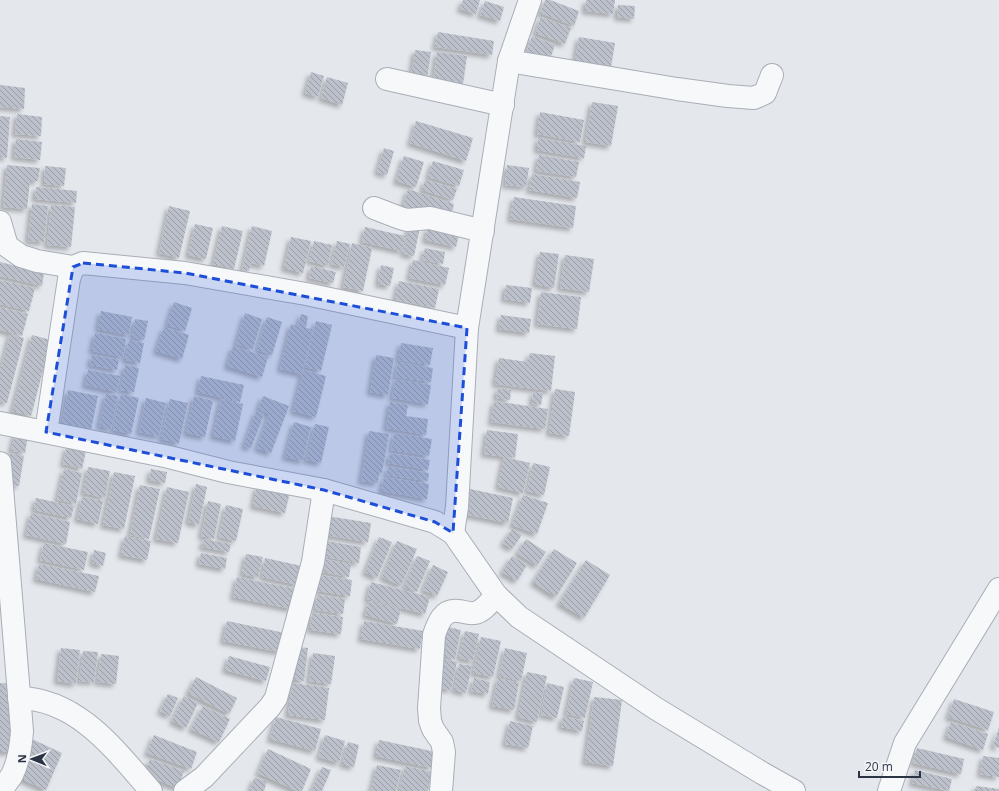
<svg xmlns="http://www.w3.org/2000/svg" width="999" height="791" viewBox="0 0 999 791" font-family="'Open Sans',sans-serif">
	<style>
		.building { fill: url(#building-back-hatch); filter: url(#shadow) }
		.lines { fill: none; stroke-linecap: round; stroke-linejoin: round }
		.minor-casing { stroke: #a9aeb7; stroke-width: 24 }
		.minor { stroke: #f7f8fa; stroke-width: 22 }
		.marked { fill: #1d4ed8; fill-opacity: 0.2; stroke: #1d4ed8; stroke-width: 3; stroke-dasharray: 8 5; stroke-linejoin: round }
	</style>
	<defs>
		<pattern id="building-back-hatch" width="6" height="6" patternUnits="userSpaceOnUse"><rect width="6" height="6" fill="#bbc0ca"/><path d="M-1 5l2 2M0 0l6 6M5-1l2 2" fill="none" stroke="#989da6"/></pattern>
		<filter id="shadow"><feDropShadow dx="-3.5" dy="3.5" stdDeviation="2" flood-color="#0004"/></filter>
	</defs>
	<rect width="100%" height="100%" fill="#e4e7ec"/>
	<g class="building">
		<path d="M463,0H480L476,14L460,9Z"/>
		<path d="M545,0H550L579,11L574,26L540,13Z"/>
		<path d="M586,0H615L613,14L585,11Z"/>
		<path d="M485,1L504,7L500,21L480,15Z"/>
		<path d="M618,5L635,6L634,19L617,17Z"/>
		<path d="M541,17L571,28L565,44L535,33Z"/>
		<path d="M438,32L494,41L492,55L435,47Z"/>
		<path d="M532,36L555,45L549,62L526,54Z"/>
		<path d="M579,37L615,43L611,67L575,61Z"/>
		<path d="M415,50L431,52L427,79L411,76Z"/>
		<path d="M437,52L467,56L463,84L433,80Z"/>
		<path d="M311,72L324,76L318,97L305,93Z"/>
		<path d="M327,77L348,83L342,105L321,98Z"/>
		<path d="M0,85L25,88L24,109L0,107Z"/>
		<path d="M592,102L618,106L611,146L585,142Z"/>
		<path d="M540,112L584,120L580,142L537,134Z"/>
		<path d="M17,114L42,117L41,136L15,134Z"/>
		<path d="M0,116L10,117L7,158L0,157Z"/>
		<path d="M416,121L473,138L466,161L410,143Z"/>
		<path d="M538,138L586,146L584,158L537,150Z"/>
		<path d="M16,139L42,142L40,160L14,157Z"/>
		<path d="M384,148L394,151L387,175L377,172Z"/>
		<path d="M539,155L579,162L576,177L536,171Z"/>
		<path d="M404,156L424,162L416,187L396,181Z"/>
		<path d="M433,161L464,170L459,186L428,177Z"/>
		<path d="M7,165L40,168L38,181H30L27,209L3,207Z"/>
		<path d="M507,165L529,168L526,187L505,185Z"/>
		<path d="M45,166L66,168L64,186L44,184Z"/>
		<path d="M532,174L580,182L577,198L529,190Z"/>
		<path d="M425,180L457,189L453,200L422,190Z"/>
		<path d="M36,187L77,191L76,203L35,199Z"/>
		<path d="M408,189L454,204L450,220L403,206Z"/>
		<path d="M514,197L576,206L573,228L510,219Z"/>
		<path d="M32,204L48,206L44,242L28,241Z"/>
		<path d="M51,205L75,207L71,247L47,245Z"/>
		<path d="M169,206L190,211L179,258L159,253Z"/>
		<path d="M195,224L213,228L206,259L188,255Z"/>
		<path d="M410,224L420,227L414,256L403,254Z"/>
		<path d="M222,226L243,231L234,269L213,264Z"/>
		<path d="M252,226L272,231L264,266L251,263L249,271L242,270Z"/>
		<path d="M365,227L405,236L402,251L362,242Z"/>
		<path d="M428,227L459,234L456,247L425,240Z"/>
		<path d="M291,237L311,241L303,273L284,268Z"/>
		<path d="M314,241L332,245L328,266L309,261Z"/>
		<path d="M337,241L350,244L344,267L331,264Z"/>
		<path d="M352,243L372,248L363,291L343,287Z"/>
		<path d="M425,248L445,252L443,264L422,260Z"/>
		<path d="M540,252L559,254L554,288L535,284Z"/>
		<path d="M565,255L594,259L589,292L560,288Z"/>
		<path d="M413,260L449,268L445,285L409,278Z"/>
		<path d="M0,262L44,273L42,286L0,276Z"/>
		<path d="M381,265L394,268L390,286L378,284Z"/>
		<path d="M311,266L336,272L333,283L309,278Z"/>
		<path d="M0,280L35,288L29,311L0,304Z"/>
		<path d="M399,281L439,289L435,308L395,300Z"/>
		<path d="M506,285L532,288L530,303L504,299Z"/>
		<path d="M541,292L581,297L577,329L537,324Z"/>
		<path d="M174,302L192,308L185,331L167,325Z"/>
		<path d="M0,307L28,314L22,336L0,330Z"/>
		<path d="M101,311L132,317L129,335L98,329Z"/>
		<path d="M245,313L262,319L253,349L236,344Z"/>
		<path d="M301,314L308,316L306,328L313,329L303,370L326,376L316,417L293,411L302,374L280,369L291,324L298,326Z"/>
		<path d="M501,315L531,319L529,333L499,329Z"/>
		<path d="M267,317L282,322L272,355L257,350Z"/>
		<path d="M135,319L148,321L144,340L132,337Z"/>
		<path d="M316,321L332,325L321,371L305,367Z"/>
		<path d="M164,327L189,335L182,359L156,351Z"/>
		<path d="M95,333L126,339L123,357L92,351Z"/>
		<path d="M10,334L24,338L7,403L0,401V372Z"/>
		<path d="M32,335L51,340L31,416L12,411Z"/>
		<path d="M129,340L144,343L140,363L125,360Z"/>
		<path d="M401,343L433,348L430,365L398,360Z"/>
		<path d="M233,346L268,357L262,377L227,366Z"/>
		<path d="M530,353L555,356L551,391L495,384L499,358L528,362Z"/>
		<path d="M92,355L119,360L117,370L90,365Z"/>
		<path d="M376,355L394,358L388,395L370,392Z"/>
		<path d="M398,362L433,368L431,382L395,377Z"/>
		<path d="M125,365L139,368L134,392L120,390Z"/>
		<path d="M88,370L120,376L117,392L85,385Z"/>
		<path d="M201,376L244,385L240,402L198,392Z"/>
		<path d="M395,379L431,385L428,404L392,398Z"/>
		<path d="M498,388L511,390L510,400L496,398Z"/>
		<path d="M555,389L575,392L569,436L549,433Z"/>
		<path d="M68,390L98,396L91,430L62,424Z"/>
		<path d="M533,392L543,393L541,405L532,404Z"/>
		<path d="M106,394L118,396L111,429L99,426Z"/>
		<path d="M121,394L139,398L131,434L113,430Z"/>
		<path d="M194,396L213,401L205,437L186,433Z"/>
		<path d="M263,396L289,406L271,453L257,448L269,414L258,409Z"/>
		<path d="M146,398L166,403L159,436L139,432Z"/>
		<path d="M170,399L188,403L179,443L161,439Z"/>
		<path d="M221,399L243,404L235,441L213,436Z"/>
		<path d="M494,401L548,409L545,429L491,422Z"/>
		<path d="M390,402L408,405L406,416L428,419L426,435L386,428Z"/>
		<path d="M256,411L264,414L251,448L244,446Z"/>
		<path d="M294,422L311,427L303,461L285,457Z"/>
		<path d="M315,424L329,427L321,463L306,460Z"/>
		<path d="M487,430L518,434L515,458L484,454Z"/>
		<path d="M369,431L389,434L382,473H379L378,483L361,481Z"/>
		<path d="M15,433L28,435L25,453L11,451Z"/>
		<path d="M394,433L432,439L429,456L391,450Z"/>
		<path d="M67,446L86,451L82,469L63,464Z"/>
		<path d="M10,453L24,456L19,486L4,484Z"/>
		<path d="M390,453L430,460L428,470L388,463Z"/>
		<path d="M504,457L530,463L523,493L498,487Z"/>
		<path d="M533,463L550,467L544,495L527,491Z"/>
		<path d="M88,467L110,471L105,498L83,493Z"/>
		<path d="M388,467L429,473L428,481L386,475Z"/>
		<path d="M64,469L82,473L76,504L57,500Z"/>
		<path d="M151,469L167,472L165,483L149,480Z"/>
		<path d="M114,472L135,476L124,529L103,525Z"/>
		<path d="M384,477L429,484L427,499L381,491Z"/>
		<path d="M196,484L207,487L199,525L188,522Z"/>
		<path d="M140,485L160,489L149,539L130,535Z"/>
		<path d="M257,486L290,492L285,513L253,506Z"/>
		<path d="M167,487L189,492L178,543L156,539Z"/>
		<path d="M470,489L513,498L508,523L464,514Z"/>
		<path d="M523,495L548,503L537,534L512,525Z"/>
		<path d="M82,497L103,501L98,524L77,519Z"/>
		<path d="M36,498L74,506L71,518L34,510Z"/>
		<path d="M208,501L221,504L214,539L201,536Z"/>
		<path d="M226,505L243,509L236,541L219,537Z"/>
		<path d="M31,513L70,522L66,544L26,535Z"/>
		<path d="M327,516L371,523L368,542L324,535Z"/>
		<path d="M512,529L522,535L512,549L503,543Z"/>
		<path d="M125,536L151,541L147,560L121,555Z"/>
		<path d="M379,537L392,542L377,578L365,572Z"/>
		<path d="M204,539L231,544L229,552L202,547Z"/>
		<path d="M526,539L546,552L537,566L517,553Z"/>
		<path d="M327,541L361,547L359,563L325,557Z"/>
		<path d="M397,541L417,549L401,586L382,577Z"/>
		<path d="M44,543L88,552L84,570L40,560Z"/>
		<path d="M554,549L577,563L556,597L533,582Z"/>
		<path d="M94,550L106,553L103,566L92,563Z"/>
		<path d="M201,553L227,558L225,569L199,564Z"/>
		<path d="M246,554L263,557L258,578L242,574Z"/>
		<path d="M417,556L430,561L417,592L404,587Z"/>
		<path d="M512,556L527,565L517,581L502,572Z"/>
		<path d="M265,558L302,566L298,585L262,577Z"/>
		<path d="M324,559L351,564L349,577L321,572Z"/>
		<path d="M586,560L610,575L584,618L559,603Z"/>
		<path d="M39,564L99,576L95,592L36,579Z"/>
		<path d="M433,565L448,572L437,596L423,590Z"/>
		<path d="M320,575L352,580L350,596L318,591Z"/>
		<path d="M237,577L296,589L292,609L233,597Z"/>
		<path d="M371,582L430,597L425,614L367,599Z"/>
		<path d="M317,595L345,599L343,614L315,610Z"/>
		<path d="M369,601L401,609L397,624L365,615Z"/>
		<path d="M312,613L343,617L341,634L310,630Z"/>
		<path d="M227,621L285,633L280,652L223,641Z"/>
		<path d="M364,621L423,631L420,649L361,639Z"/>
		<path d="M444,626L461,630L455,659L438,655Z"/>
		<path d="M465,631L479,634L473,661L459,658Z"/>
		<path d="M481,637L501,641L493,677L473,673Z"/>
		<path d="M295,647L308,648L304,681L291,679Z"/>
		<path d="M61,648L80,650L76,684L57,681Z"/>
		<path d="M505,648L527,653L521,681L499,676Z"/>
		<path d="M83,651L98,652L94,682L79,681Z"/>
		<path d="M313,653L335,656L331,684L309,681Z"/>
		<path d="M101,654L119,656L116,684L97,682Z"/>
		<path d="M229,656L270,667L266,681L225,670Z"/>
		<path d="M440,658L457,662L451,690L434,686Z"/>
		<path d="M459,664L472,666L466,693L454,690Z"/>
		<path d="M527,672L547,676L537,722L518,717Z"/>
		<path d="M196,677L237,698L229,714L188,693Z"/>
		<path d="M474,678L490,682L488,694L471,691Z"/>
		<path d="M498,678L519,683L514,710L492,706Z"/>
		<path d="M574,678L593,682L585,718L566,714Z"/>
		<path d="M0,683L15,684L13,752H0Z"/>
		<path d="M292,683L329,688L325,720L288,715Z"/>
		<path d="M547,683L564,687L557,718L541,715Z"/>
		<path d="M168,694L178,698L170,716L160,711Z"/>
		<path d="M184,696L198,703L186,728L172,721Z"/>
		<path d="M594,697L622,700L613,766L585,762Z"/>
		<path d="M954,699L994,712L988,730L948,717Z"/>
		<path d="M203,706L230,719L219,742L191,729Z"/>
		<path d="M563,716L584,721L582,731L561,727Z"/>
		<path d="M276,717L321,729L315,751L270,739Z"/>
		<path d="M510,721L533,726L528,748L505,744Z"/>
		<path d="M951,722L988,734L983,750L946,737Z"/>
		<path d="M999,727V748L993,746Z"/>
		<path d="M154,735L197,752L191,769L147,753Z"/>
		<path d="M325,735L345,741L339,763L319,757Z"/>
		<path d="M32,739L62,753L46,790L15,776Z"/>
		<path d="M379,740L436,752L432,768L376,756Z"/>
		<path d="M348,742L359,745L354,767L342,764Z"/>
		<path d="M917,748L964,759L961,774L913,763Z"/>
		<path d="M268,749L311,769L302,791H297L258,773Z"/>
		<path d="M983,756L999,758V777L980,774Z"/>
		<path d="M150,759L184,771L178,788L144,775Z"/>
		<path d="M377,765L401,770L396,791H371Z"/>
		<path d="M405,766L432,772L428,791H399Z"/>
		<path d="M322,767L331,770L322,791H311Z"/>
		<path d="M915,770L952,779L949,791L912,783Z"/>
		<path d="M254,778L267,781L264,791H250Z"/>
		<path d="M976,786L999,789V791H975Z"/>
	</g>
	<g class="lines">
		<g class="minor-casing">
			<g id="minor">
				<path d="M509,61L677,89L728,96L754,98L765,93L772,75"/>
				<path d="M387,79L503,105"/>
				<path d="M374,208L400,218L407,220L430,218L483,231"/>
				<path d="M0,222L7,246L21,256L37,261L73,267L83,263L185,273L306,294L467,328"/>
				<path d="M0,423L169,457L228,472L324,490L435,522L453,533L457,507L467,328L509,61L530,0"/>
				<path d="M46,432L69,279L73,267"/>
				<path d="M0,463L22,731C21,746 19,761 12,775C9,780 4,786 1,791"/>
				<path d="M453,533L496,595L519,617L655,708L762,773L794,791"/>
				<path d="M19,698C78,699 116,751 151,791"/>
				<path d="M185,791L204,777L270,707L276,698L313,562L324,490"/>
				<path d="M441,791L444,752L442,742L433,729L430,721L429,708L434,635C438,623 443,609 458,611C463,611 468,614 474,613C483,612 490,602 496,595"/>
				<path d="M889,791L905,743L999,589"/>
			</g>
		</g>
		<use href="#minor" class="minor"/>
	</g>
	<path class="marked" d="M83,263L185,273L467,328L453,533L435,522L324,490L46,432L73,267Z"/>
	<g transform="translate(32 759) rotate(271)" stroke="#f4f6f9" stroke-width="3" paint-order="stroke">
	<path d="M0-3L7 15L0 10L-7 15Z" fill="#2b3445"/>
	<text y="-6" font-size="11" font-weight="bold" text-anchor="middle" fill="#2b3445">N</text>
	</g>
	<path d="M859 771v6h61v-6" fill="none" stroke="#2b3445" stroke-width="2"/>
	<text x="865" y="771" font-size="12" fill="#2b3445" stroke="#f4f6f9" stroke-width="3" paint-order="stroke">20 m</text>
</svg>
